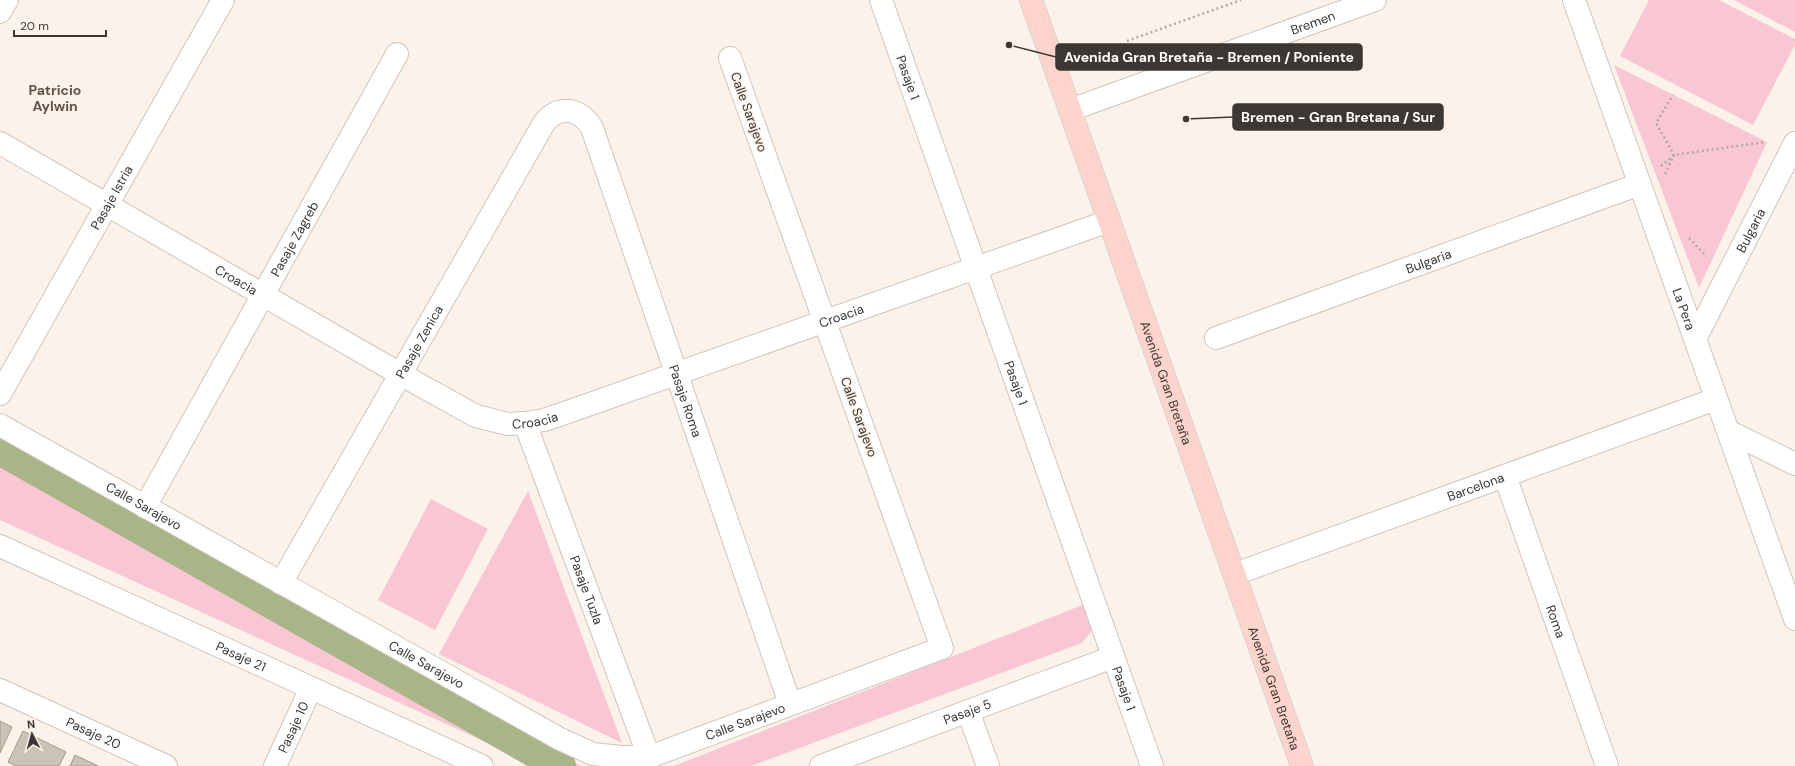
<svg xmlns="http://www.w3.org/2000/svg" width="1795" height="766" viewBox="0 0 1795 766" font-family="'DM Sans',sans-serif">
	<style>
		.green { fill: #f9c6d4 }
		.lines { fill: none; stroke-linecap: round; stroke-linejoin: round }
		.canal { stroke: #a8b588; stroke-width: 32 }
		.building { fill: #c9c4b5; stroke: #a09b8d }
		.minor-casing { stroke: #d2c5ba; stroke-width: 24 }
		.major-casing { stroke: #d4d3d2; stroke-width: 24 }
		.path { stroke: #b2a9a2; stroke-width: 2.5; stroke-dasharray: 2 3; stroke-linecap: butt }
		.minor { stroke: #fff; stroke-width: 22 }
		.major { stroke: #ffd4cd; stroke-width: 22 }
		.labels { text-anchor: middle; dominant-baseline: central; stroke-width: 3; stroke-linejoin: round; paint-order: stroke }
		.street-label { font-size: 13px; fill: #3c3733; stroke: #fdf2e9 }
		.neighbourhood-label { font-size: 14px; font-weight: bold; fill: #5f534a; stroke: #fdf2e9 }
		.leader { fill: none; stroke: #3c3733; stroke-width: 1.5 }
		.callout-dot { fill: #3c3733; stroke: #fdf2e9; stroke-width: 1.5 }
		.callout { fill: #3c3733; stroke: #3c3733; stroke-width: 1.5 }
		.callout-label { font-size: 14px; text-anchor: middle; font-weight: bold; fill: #fff }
	</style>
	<rect width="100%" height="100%" fill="#fdf2e9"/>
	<g class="green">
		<path d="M1649,0H1719L1795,39V45L1753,125L1620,56Z"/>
		<path d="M1734,0H1795V32Z"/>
		<path d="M1614,65L1767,142L1699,288Z"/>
		<path d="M0,436L581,766H538L0,520Z"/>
		<path d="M528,491L622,743L439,654Z"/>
		<path d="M431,499L488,529L435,630L378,600Z"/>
		<path d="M1085,604L1093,629L1082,643L751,766H674Z"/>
	</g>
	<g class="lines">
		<path class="canal" d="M0,449L560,766"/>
	</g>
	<g class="building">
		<path d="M0,721L12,727L0,753Z"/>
		<path d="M23,731L66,752L59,766H16L8,762Z"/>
		<path d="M75,755L98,766H70Z"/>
	</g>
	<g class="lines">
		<g class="minor-casing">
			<g id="minor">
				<path id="s1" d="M881,0L1152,766"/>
				<path id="s2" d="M1574,0L1795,619"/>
				<path d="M0,12L7,0"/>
				<path id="s3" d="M1070,110L1375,0"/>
				<path id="s4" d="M0,143L400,374L476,416L508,424L525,423L544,420L562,414L1109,221"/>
				<path id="s5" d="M1216,338L1640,184"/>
				<path id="s6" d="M1695,339L1795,143"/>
				<path id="s7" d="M0,394L223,0"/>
				<path id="s8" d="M525,423L649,757"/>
				<path id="s9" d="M0,425L560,739L593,754L621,757H649L942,648L730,58"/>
				<path d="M1728,431L1795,464"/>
				<path id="s10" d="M1505,476L1607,766"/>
				<path id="s11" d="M145,507L397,54"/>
				<path id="s12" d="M0,546L482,766"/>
				<path id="s13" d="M1235,574L1716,399"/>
				<path id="s14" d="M281,583L544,123C559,104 580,108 592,128L790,704"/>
				<path id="s15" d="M0,690L166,766"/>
				<path d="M968,711L988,766"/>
				<path id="s16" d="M275,766L311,688"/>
				<path id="s17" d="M821,766L1113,657"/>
			</g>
		</g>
		<g class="major-casing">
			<g id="major">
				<path id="s18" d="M1031,0L1302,766"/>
			</g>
		</g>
		<g class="path">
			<path d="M1127,41L1241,0"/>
			<path d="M1661,166L1674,155L1765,142"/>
			<path d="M1665,174L1674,155L1656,123L1673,95"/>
			<path d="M1689,238L1706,256"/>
		</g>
		<use href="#minor" class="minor"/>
		<use href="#major" class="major"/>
	</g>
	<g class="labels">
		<g class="street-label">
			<text stroke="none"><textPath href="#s3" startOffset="258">Bremen</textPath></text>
			<text stroke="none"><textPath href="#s1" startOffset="82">Pasaje 1</textPath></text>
			<text transform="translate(749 112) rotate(70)">Calle Sarajevo</text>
			<text stroke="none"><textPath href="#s7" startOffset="226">Pasaje Istria</textPath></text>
			<text stroke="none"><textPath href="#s6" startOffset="122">Bulgaria</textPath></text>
			<text stroke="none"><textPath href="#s11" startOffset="307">Pasaje Zagreb</textPath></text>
			<text stroke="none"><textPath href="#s5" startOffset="226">Bulgaria</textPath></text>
			<text stroke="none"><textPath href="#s4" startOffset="273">Croacia</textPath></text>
			<text stroke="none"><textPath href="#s2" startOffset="328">La Pera</textPath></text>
			<text stroke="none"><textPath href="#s4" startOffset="933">Croacia</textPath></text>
			<text stroke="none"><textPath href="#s14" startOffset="278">Pasaje Zenica</textPath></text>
			<text stroke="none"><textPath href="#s1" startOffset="406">Pasaje 1</textPath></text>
			<text stroke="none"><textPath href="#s18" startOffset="406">Avenida Gran Bretaña</textPath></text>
			<text stroke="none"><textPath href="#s14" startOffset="877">Pasaje Roma</textPath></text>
			<text transform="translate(859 417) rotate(70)">Calle Sarajevo</text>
			<text stroke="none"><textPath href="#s4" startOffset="609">Croacia</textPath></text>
			<text stroke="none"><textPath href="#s13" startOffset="256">Barcelona</textPath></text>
			<text stroke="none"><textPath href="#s9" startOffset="165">Calle Sarajevo</textPath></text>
			<text stroke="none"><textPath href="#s8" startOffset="178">Pasaje Tuzla</textPath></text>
			<text stroke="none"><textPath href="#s10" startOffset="154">Roma</textPath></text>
			<text stroke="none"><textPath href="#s12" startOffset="265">Pasaje 21</textPath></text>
			<text stroke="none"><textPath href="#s9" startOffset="489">Calle Sarajevo</textPath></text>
			<text stroke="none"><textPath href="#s1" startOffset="730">Pasaje 1</textPath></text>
			<text stroke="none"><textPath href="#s18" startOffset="730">Avenida Gran Bretaña</textPath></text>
			<text stroke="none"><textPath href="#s17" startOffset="156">Pasaje 5</textPath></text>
			<text stroke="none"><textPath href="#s9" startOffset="837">Calle Sarajevo</textPath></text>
			<text stroke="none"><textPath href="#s16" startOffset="43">Pasaje 10</textPath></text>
			<text stroke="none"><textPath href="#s15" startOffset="103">Pasaje 20</textPath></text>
		</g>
		<g class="neighbourhood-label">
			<text x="55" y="90">Patricio<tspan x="55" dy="16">Aylwin</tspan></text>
		</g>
	</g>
	<path class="leader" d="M1009 45L1056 57M1186 119L1233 117"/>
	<g class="callout-dot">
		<circle cx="1009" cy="45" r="4"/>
		<circle cx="1186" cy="119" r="4"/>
	</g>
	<g class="callout">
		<rect x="1056" y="44" width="306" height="26" rx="4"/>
		<rect x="1233" y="104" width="210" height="26" rx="4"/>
	</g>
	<g class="callout-label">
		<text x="1209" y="62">Avenida Gran Bretaña - Bremen / Poniente</text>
		<text x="1338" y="122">Bremen - Gran Bretana / Sur</text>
	</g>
	<g transform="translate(32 734) rotate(354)" stroke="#fdf2e9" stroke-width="3" paint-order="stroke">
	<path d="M0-3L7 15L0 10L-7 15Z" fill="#3c3733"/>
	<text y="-6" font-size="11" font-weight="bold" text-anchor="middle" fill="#3c3733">N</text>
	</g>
	<path d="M14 30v6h92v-6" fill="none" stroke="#3c3733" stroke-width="2"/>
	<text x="20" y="30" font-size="12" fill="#3c3733" stroke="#fdf2e9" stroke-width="3" paint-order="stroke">20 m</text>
</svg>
